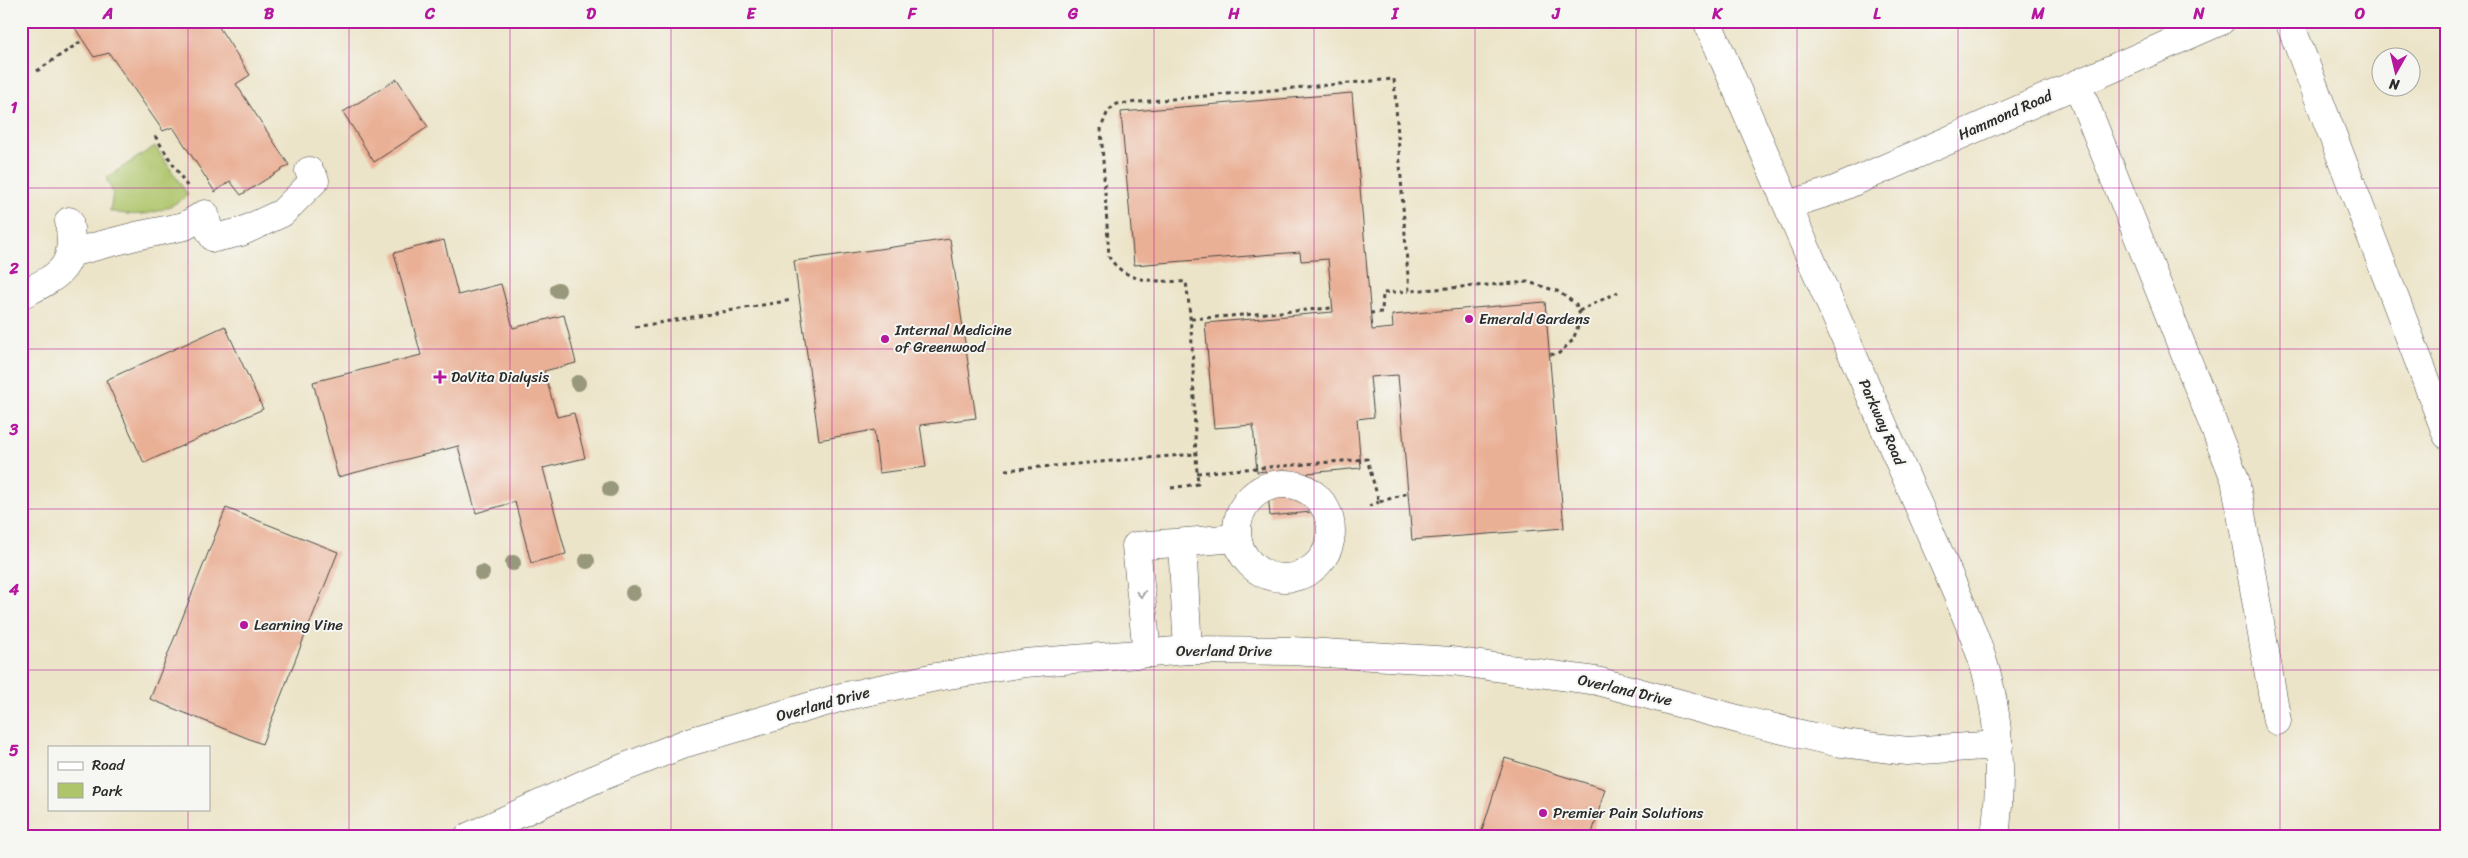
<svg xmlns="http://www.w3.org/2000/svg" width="2468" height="858" viewBox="0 0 2468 858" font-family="Sriracha,sans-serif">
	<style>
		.green { fill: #aec56a; stroke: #6c784a }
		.building { fill: #eab096 }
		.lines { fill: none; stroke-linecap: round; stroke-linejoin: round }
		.minor-casing { stroke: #484743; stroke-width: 29 }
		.path { stroke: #484743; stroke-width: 3; stroke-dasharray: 4 4; stroke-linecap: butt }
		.minor { stroke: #fff; stroke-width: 28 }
		.tree { fill: #97987c }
		.oneway { stroke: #a0a0a0 }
		.grid { fill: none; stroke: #b5179e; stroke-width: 1; stroke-opacity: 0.55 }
		.poi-dot { fill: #b5179e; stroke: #f6f6f2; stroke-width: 2 }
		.labels { text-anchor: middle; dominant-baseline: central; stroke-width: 4; stroke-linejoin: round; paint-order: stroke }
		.street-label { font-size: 15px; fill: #2b2b2b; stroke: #f6f6f2 }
		.poi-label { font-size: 15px; fill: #2b2b2b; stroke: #f6f6f2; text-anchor: start }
		.neatline { fill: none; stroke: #b5179e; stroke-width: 2 }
		.grid-label { font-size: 16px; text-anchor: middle; font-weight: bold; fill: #b5179e }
	</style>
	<rect width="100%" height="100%" fill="#f6f6f2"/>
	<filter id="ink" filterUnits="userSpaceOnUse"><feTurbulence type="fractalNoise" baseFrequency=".02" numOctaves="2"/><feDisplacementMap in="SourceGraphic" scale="10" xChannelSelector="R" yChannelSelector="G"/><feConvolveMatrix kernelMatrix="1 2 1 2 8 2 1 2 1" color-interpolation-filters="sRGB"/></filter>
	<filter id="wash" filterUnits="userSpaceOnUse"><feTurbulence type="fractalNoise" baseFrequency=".0096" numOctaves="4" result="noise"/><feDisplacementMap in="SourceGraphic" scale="20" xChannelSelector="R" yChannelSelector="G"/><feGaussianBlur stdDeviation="1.12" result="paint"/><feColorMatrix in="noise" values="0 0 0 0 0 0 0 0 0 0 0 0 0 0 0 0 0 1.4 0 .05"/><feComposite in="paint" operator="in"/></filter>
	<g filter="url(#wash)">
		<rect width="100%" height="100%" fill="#ece4c8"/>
		<path class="green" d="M155,146L188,195C164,213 140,219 110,211L113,193L106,178Z"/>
		<g id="blocks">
			<g class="building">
				<path d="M83,21H215L250,75L236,84L289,165L241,195L230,181L215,192L173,127L163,131L109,53L94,57L75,28Z"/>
				<path d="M397,79L428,127L374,162L343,112Z"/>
				<path d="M1352,93L1372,330L1393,328L1392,315L1545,302L1564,528L1412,540L1398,375L1370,377L1374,417L1357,419L1361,468L1308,473L1311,512L1270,516L1266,471L1257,472L1253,425L1214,428L1205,323L1333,312L1328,259L1301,261L1300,252L1134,265L1121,112Z"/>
				<path d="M950,239L976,418L920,425L926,467L879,473L874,430L819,440L794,261Z"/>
				<path d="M444,240L458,295L501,284L513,328L564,315L576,363L544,371L557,417L574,413L585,458L543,468L566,554L531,563L515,502L476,513L458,446L338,477L313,382L421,355L394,253Z"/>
				<path d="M225,326L263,409L144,463L106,380Z"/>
				<path d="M226,508L338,552L262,744L150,699Z"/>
				<path d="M1505,758L1605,789L1591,837H1480Z"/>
			</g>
		</g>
	</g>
	<g filter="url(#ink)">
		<use href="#blocks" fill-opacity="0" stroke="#484743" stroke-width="1"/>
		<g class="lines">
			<g class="minor-casing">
				<g id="minor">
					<path d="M1707,21L1957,594C1966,616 1976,639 1983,662C2001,718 2002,779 1995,837"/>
					<path d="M2289,21L2447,435"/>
					<path d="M2077,84L2235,479L2277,721"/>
					<path d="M1788,205L1835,190L2221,21"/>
					<path d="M70,253L136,236L185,226L205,214L208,228L214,238L241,232L282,213L315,180L309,171"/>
					<path d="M21,295C60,275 77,269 69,221"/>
					<circle cx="1284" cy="531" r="47"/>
					<path d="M1182,543L1188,650"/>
					<path d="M1147,653L1136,546L1237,538"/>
					<path d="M468,837L595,779L689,742L842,697L936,677L1025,663L1188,650L1292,651L1452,661L1597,681L1741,720L1835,742L1907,751L1999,745"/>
				</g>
			</g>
			<g class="path">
				<path d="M37,71L83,40"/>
				<path d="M155,136L187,186"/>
				<path d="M1579,311L1618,292"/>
				<path d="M1370,313L1382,312L1383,293L1409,291"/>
				<path d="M1191,319L1332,308"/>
				<path d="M635,327L792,300"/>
				<path d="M1005,470L1195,454"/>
				<path d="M1197,473L1367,459L1379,502L1408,493"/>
				<path d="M1171,488L1198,484C1192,416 1196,349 1186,282C1156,280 1127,285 1109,257L1101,128L1108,111L1117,104L1394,79L1409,291L1528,282L1557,291L1576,304L1581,318L1573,340L1557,355L1550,354"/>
				<path d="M1369,506L1379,502"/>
			</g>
			<use href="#minor" class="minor"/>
		</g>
		<g class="tree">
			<circle cx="558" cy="290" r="8"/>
			<circle cx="578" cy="383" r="8"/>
			<circle cx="610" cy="489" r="8"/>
			<circle cx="587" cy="561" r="8"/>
			<circle cx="513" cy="563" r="8"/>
			<circle cx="482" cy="573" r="8"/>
			<circle cx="633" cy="593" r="8"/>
		</g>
		<defs><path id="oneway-chevron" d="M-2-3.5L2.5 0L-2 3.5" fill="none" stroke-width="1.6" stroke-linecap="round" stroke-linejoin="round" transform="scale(1.25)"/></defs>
		<use class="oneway" href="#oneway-chevron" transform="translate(1141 594) rotate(85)"/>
	</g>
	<path class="grid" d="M188,21V747M349,21V837M510,21V837M671,21V837M832,21V837M993,21V837M1154,21V837M1314,21V837M1475,21V837M1636,21V837M1797,21V837M1958,21V837M2119,21V837M2280,21V837M21,188H2447M21,349H2447M21,509H2447M21,670H2447M188,809V837"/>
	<g class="poi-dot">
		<circle cx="1469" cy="319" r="5"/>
		<circle cx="885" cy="339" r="5"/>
		<path d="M437.5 369.5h5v5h5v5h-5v5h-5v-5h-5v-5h5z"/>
		<circle cx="244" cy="625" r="5"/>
		<circle cx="1543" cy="813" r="5"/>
	</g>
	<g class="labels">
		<g class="street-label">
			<text transform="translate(2005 115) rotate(-24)">Hammond Road</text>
			<text transform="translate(1882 422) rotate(66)">Parkway Road</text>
			<text x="1224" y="651">Overland Drive</text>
			<text transform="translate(1625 690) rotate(13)">Overland Drive</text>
			<text transform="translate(823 704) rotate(-15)">Overland Drive</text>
		</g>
		<g class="poi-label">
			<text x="1479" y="319">Emerald Gardens</text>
			<text x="895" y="330">Internal Medicine<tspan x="895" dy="17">of Greenwood</tspan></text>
			<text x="451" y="377">DaVita Dialysis</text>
			<text x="254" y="625">Learning Vine</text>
			<text x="1553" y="813">Premier Pain Solutions</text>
		</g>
	</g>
	<rect width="2468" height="858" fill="none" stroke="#f6f6f2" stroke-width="55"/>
	<rect x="48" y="746" width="162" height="65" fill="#f6f6f2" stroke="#a5a5a2"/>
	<rect x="58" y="762" width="25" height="8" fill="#ffffff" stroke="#a5a5a2"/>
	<text x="92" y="770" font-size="15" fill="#2b2b2b">Road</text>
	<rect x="58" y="783" width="25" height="15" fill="#aec56a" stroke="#a5a5a2"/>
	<text x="92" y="796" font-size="15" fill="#2b2b2b">Park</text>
	<g transform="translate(2396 72) rotate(188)"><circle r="24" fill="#f6f6f2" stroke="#a5a5a2"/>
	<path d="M0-4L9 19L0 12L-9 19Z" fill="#b5179e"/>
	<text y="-8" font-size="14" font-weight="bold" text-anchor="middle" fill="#2b2b2b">N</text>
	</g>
	<rect x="28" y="28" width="2412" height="802" class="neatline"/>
	<g class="grid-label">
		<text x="108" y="19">A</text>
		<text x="269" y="19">B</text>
		<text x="430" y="19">C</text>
		<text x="591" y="19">D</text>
		<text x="751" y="19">E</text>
		<text x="912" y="19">F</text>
		<text x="1073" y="19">G</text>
		<text x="1234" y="19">H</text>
		<text x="1395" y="19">I</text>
		<text x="1556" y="19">J</text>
		<text x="1717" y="19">K</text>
		<text x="1877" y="19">L</text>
		<text x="2038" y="19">M</text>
		<text x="2199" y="19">N</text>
		<text x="2360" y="19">O</text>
		<text x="14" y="113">1</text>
		<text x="14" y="274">2</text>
		<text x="14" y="435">3</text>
		<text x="14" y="595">4</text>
		<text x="14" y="756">5</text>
	</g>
</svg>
